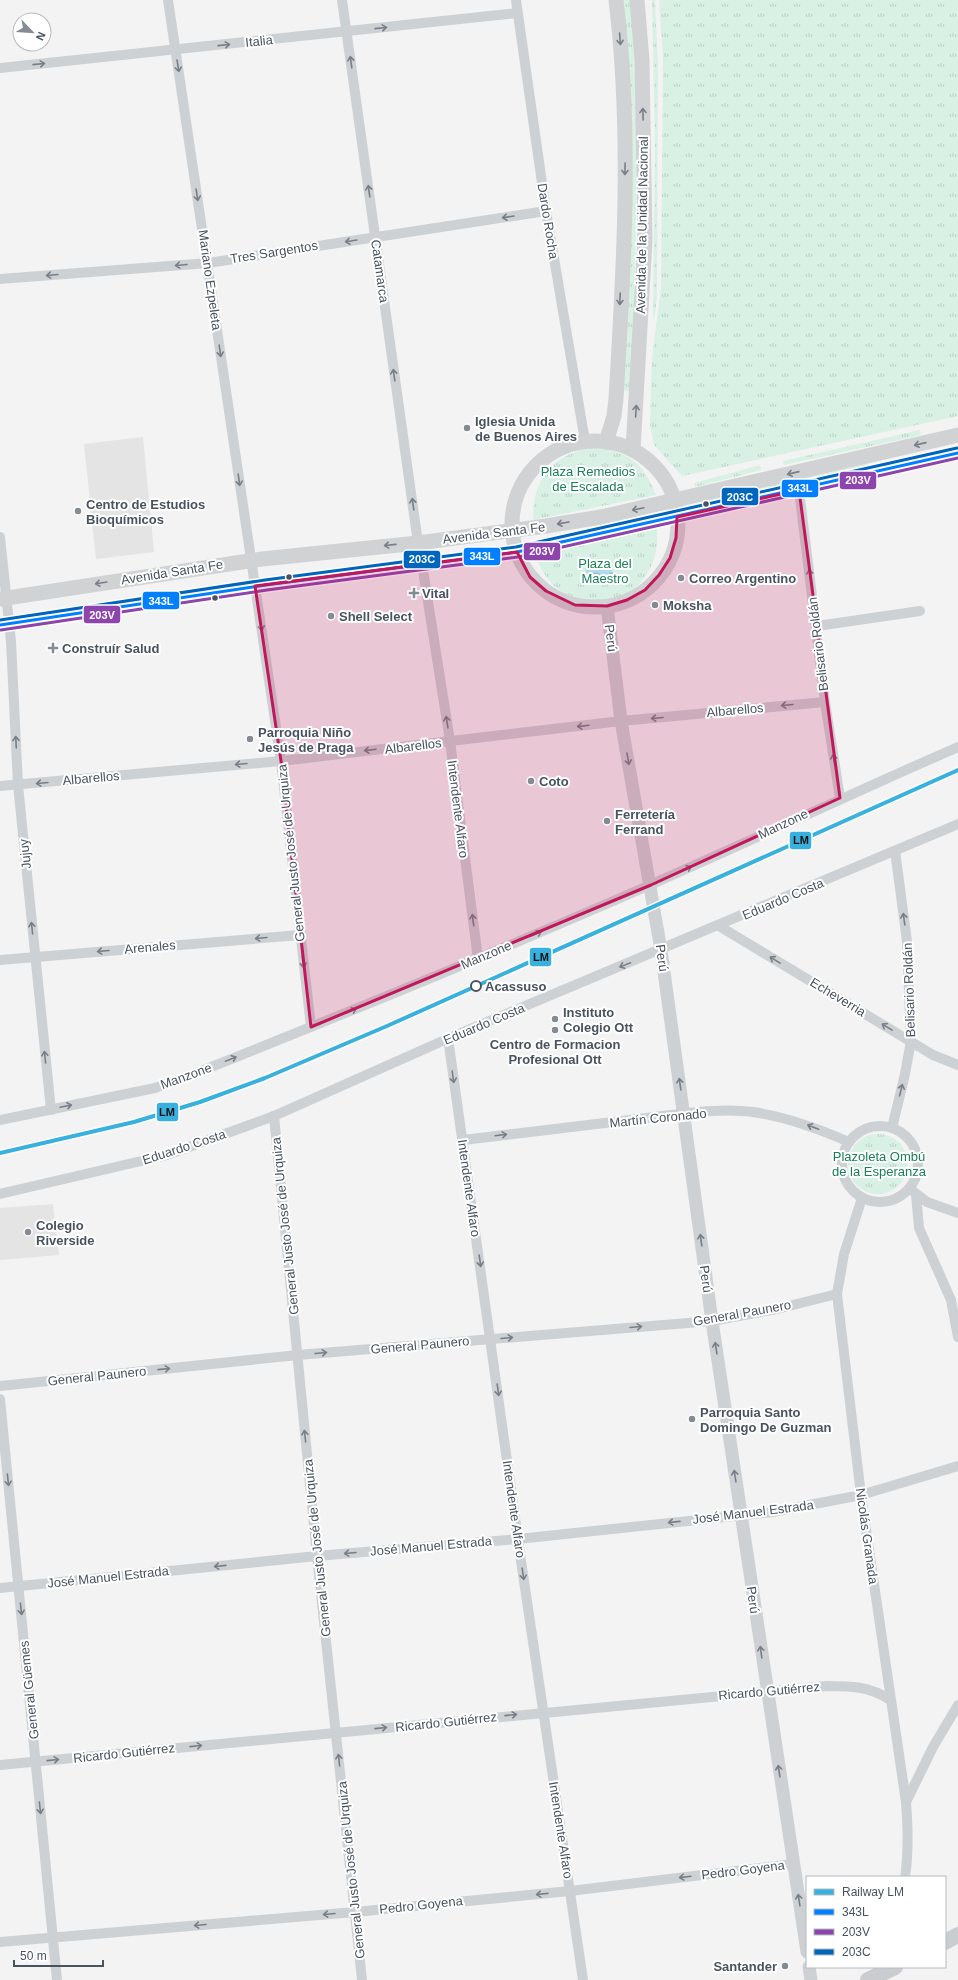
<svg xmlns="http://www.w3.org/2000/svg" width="958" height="1980" viewBox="0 0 958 1980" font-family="Helvetica,sans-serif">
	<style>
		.education { fill: #e5e4e5 }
		.grass { fill: url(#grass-tufts) }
		.water { fill: url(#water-waves) }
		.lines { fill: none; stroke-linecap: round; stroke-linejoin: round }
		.minor { stroke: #ced1d4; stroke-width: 10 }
		.tertiary { stroke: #ced1d4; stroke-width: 13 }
		.secondary { stroke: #d0d2d4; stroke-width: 15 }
		.primary { stroke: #cacdd0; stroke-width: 16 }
		.bus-1-casing { stroke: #fff; stroke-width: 6 }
		.bus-2-casing { stroke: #fff; stroke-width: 6 }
		.bus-3-casing { stroke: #fff; stroke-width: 6 }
		.bus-1 { stroke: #007fff; stroke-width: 3 }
		.bus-2 { stroke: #8e44ad; stroke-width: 3 }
		.bus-3 { stroke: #0065bd; stroke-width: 3 }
		.rail-1-casing { stroke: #fff; stroke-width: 7 }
		.rail-1 { stroke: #39b1df; stroke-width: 4 }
		.oneway { stroke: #787f88 }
		.marked { fill: #c2185b; fill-opacity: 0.2; stroke: #c2185b; stroke-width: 3; stroke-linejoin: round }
		.poi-dot { fill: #848b93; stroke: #fff; stroke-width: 1.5 }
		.bus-dot { fill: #49535f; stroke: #fff; stroke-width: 1.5 }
		.stop-dot { fill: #fff; stroke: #49535f; stroke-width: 2 }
		.labels { text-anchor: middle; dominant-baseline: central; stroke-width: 4; stroke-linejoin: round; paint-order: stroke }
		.street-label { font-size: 13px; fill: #49535f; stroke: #fff }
		.poi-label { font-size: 13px; font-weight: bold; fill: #49535f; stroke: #fff; text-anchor: start }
		.park-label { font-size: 13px; fill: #1a8155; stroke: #fff }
		.stop-label { font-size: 13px; font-weight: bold; fill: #49535f; stroke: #fff; text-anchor: start }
		.line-badge { stroke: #fff; stroke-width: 1.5 }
		.badge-label { font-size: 11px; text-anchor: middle; font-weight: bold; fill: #fff }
		.pale-badge-label { font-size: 11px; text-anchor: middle; font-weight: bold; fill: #111 }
	</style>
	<defs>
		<pattern id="grass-tufts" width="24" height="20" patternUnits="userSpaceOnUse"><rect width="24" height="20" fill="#d8f1e4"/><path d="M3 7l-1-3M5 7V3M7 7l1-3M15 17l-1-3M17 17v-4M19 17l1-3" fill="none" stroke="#bbd1c6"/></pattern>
		<pattern id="water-waves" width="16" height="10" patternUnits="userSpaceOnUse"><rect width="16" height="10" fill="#aedbed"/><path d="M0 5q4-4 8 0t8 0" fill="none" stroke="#90b4c3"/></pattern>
	</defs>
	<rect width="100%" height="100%" fill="#f3f3f3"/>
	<g class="education">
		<path d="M143,437L154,552L96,559L84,444Z"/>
		<path d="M53,1204L59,1255L0,1260V1208Z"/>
	</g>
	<g class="grass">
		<path d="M623,0H631C640,124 636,248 632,372L629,391H623Z"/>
		<path d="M652,0H655L658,64L657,297L655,315L653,319L655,143Z"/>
		<path d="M659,0H958V416L682,476L654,445L650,424L652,357L661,288L663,57Z"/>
		<path d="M920,430L921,435L784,465L783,461Z"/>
		<path d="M589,448C624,448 644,462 656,495L533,520C532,481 551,456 589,448Z"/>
		<path d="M866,464L867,466L700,504V501Z"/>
		<path d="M760,465L761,470L695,487L694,483Z"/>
		<path d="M657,529C663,610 562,632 535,555Z"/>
		<circle cx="878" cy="1164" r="30"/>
	</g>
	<path class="water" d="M610,562L613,574L588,580L585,568Z"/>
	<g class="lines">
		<g class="minor">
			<path d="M168,0L281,761L311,1027"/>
			<path d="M342,0L418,543"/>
			<path d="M516,0L546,211L585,441"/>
			<path d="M0,68L517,13"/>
			<path d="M0,279L208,263L546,211"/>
			<path d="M799,490L825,702L840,798"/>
			<path d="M0,537L11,642L18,785L51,1110"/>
			<path d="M422,564L450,741L478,959"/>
			<path d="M817,626L920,611"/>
			<path d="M0,786L281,761L621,721L825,702"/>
			<path d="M719,926L933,1055L958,1065"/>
			<path d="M0,960L300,935"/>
			<path d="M448,1038L520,1554L583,1980"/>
			<path d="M274,1116L317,1556L362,1980"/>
			<path d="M0,1120L155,1088L186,1077C342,1015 497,952 650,885C753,840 855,792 958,747"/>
			<circle cx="880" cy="1164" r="38"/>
			<path d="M892,1128L905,1074L911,1041L907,941L895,851"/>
			<path d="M463,1140C521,1133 579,1126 638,1119C673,1115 719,1107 753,1112C787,1117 817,1128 849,1142"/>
			<path d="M914,1192L927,1202L958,1213"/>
			<path d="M0,1194L167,1155L274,1116L456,1035L958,824"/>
			<path d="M916,1194L919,1228L951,1300L958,1337"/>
			<path d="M862,1198L844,1254L837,1294L861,1495L906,1802C908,1828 909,1852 905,1877"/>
			<path d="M0,1386L298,1355L712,1321L777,1309L837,1294"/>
			<path d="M0,1399L57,1980"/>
			<path d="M0,1588L317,1556L518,1539L773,1512L861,1495L958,1466"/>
			<path d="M0,1765L827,1686C850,1686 870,1686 890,1700"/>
			<path d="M906,1802L933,1747L958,1705"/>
			<path d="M0,1942L355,1912L570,1891L793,1864"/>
		</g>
		<g class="tertiary">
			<path d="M607,606L621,721L661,950L712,1321L807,1952"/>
			<path d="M809,1967L811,1980"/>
		</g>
		<g class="secondary">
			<circle cx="595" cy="524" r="83"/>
			<path d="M606,442L614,416L616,399C624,267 632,132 616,0"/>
			<path d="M633,450L645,240L642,60L637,0"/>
			<path d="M0,599L262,559L418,543L546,526L601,517L958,435"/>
			<path d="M0,625L266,585L517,552L958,453"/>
		</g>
		<g class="primary">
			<path d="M945,1942L958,1935"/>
			<path d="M868,1980L895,1967"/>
		</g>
		<g class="bus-1-casing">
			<path id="bus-1" d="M0,625L266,585L517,552L958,453"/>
		</g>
		<g class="bus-2-casing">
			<path id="bus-2" d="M1,630L267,590L518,557L958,458"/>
		</g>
		<g class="bus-3-casing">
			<path id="bus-3" d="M0,620L265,580L516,547L957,448"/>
		</g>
		<use href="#bus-1" class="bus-1"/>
		<use href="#bus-2" class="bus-2"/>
		<use href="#bus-3" class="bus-3"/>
		<g class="rail-1-casing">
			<path id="rail-1" d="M0,1153L134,1122L200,1102L265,1078L387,1026L958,770"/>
		</g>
		<use href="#rail-1" class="rail-1"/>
	</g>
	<defs><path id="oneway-shaft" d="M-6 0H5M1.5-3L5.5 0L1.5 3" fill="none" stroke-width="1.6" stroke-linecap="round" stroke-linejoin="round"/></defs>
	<g class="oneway">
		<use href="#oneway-shaft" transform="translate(381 28) rotate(-6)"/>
		<use href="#oneway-shaft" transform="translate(620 39) rotate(86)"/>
		<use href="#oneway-shaft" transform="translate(224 45) rotate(-6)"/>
		<use href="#oneway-shaft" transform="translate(351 62) rotate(-98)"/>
		<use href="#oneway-shaft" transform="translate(39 64) rotate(-6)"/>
		<use href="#oneway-shaft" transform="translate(178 66) rotate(81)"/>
		<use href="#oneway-shaft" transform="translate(643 114) rotate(-91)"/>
		<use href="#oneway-shaft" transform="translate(625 169) rotate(91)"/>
		<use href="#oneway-shaft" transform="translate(369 191) rotate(-98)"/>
		<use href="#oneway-shaft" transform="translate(197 195) rotate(81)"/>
		<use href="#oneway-shaft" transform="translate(508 217) rotate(171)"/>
		<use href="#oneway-shaft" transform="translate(351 241) rotate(171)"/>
		<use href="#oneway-shaft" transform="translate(181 265) rotate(175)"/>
		<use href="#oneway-shaft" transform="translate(52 275) rotate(175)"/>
		<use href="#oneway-shaft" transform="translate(620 299) rotate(92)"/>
		<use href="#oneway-shaft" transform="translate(220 351) rotate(82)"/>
		<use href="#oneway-shaft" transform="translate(394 375) rotate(-98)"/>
		<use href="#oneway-shaft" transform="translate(636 411) rotate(-86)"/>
		<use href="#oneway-shaft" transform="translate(920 444) rotate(167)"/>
		<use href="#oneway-shaft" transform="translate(793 473) rotate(167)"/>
		<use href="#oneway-shaft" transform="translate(239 480) rotate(82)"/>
		<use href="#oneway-shaft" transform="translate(413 504) rotate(-98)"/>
		<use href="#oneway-shaft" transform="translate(638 509) rotate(168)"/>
		<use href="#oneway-shaft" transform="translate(563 523) rotate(170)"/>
		<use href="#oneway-shaft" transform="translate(390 545) rotate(174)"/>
		<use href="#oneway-shaft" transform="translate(810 575) rotate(-98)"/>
		<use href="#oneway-shaft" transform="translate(101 583) rotate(171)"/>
		<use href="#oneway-shaft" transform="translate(261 625) rotate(80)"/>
		<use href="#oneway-shaft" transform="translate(787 705) rotate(175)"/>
		<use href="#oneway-shaft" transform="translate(657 718) rotate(175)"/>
		<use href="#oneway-shaft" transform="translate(447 722) rotate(-99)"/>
		<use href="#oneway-shaft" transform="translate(583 726) rotate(173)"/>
		<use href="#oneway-shaft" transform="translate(16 742) rotate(-93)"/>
		<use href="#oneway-shaft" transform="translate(370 750) rotate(173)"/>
		<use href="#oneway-shaft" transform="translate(628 759) rotate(80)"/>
		<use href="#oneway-shaft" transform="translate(834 760) rotate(-99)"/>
		<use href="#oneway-shaft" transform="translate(241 764) rotate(175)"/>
		<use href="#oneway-shaft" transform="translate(42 783) rotate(175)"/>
		<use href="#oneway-shaft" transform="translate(686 869) rotate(-25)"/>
		<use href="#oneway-shaft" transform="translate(904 919) rotate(-98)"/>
		<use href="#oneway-shaft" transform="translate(473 920) rotate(-97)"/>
		<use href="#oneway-shaft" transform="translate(32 928) rotate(-96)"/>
		<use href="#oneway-shaft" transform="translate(536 934) rotate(-23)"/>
		<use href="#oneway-shaft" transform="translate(261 938) rotate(175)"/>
		<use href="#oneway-shaft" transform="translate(103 951) rotate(175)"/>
		<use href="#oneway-shaft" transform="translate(775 960) rotate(-149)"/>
		<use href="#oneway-shaft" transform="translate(303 962) rotate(83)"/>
		<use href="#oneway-shaft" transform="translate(625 965) rotate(158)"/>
		<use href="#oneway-shaft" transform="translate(351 1011) rotate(-22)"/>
		<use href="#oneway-shaft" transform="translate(887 1027) rotate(-149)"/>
		<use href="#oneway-shaft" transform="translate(45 1057) rotate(-96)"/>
		<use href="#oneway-shaft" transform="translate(231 1059) rotate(-22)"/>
		<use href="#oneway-shaft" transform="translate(453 1077) rotate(82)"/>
		<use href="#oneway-shaft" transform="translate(680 1084) rotate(-98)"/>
		<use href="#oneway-shaft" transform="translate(901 1090) rotate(-76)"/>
		<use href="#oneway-shaft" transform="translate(66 1106) rotate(-12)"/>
		<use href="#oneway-shaft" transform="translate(813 1127) rotate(-159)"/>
		<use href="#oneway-shaft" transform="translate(501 1135) rotate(-7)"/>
		<use href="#oneway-shaft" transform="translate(701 1240) rotate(-98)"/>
		<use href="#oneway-shaft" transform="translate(480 1261) rotate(82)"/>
		<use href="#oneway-shaft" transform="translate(636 1327) rotate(-5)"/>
		<use href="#oneway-shaft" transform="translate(507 1338) rotate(-5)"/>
		<use href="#oneway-shaft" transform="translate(716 1348) rotate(-99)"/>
		<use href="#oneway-shaft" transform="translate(321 1353) rotate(-5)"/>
		<use href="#oneway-shaft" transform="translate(164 1369) rotate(-6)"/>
		<use href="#oneway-shaft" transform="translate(498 1390) rotate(82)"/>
		<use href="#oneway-shaft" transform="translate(305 1436) rotate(-96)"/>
		<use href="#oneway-shaft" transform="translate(735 1476) rotate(-99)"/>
		<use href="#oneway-shaft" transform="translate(8 1480) rotate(84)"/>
		<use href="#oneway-shaft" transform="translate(674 1522) rotate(174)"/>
		<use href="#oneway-shaft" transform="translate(350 1553) rotate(175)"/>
		<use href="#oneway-shaft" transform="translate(220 1566) rotate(174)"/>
		<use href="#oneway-shaft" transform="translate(523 1574) rotate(82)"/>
		<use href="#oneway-shaft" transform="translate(21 1609) rotate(84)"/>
		<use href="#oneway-shaft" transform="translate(761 1652) rotate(-98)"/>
		<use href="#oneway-shaft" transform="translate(511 1715) rotate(-6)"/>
		<use href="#oneway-shaft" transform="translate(381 1728) rotate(-6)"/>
		<use href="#oneway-shaft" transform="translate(196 1746) rotate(-6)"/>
		<use href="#oneway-shaft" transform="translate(53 1760) rotate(-6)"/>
		<use href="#oneway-shaft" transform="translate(339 1760) rotate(-96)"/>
		<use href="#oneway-shaft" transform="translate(779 1771) rotate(-99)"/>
		<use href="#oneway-shaft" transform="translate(40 1808) rotate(84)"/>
		<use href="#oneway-shaft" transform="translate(685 1877) rotate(173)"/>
		<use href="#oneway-shaft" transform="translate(542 1894) rotate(174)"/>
		<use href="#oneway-shaft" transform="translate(799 1900) rotate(-99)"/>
		<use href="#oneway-shaft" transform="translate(329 1914) rotate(175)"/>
		<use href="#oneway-shaft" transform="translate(200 1925) rotate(175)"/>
	</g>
	<path class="marked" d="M799,490L840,798L651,885L311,1027L281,761L255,586L517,552L530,577L546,591L575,605L607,606L627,600L645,590L659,575L670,558L676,538L677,517Z"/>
	<g class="poi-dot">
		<circle cx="467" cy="428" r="4"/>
		<circle cx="78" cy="511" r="4"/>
		<circle cx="681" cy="578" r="4"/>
		<path d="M412 587h4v4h4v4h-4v4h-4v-4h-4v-4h4z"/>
		<circle cx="655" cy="605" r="4"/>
		<circle cx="331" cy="616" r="4"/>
		<path d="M51 642h4v4h4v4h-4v4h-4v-4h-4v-4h4z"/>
		<circle cx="250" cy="739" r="4"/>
		<circle cx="531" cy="781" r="4"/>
		<circle cx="607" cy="821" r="4"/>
		<circle cx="555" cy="1019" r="4"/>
		<circle cx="555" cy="1030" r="4"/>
		<circle cx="28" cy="1232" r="4"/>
		<circle cx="692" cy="1419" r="4"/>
		<circle cx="785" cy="1966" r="4"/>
	</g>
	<g class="bus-dot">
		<circle cx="706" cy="504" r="3.5"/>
		<circle cx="289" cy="577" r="3.5"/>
		<circle cx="215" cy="598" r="3.5"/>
	</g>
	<circle class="stop-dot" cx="476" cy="986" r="5"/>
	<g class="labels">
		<g class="street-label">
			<text transform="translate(259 41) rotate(-6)">Italia</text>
			<text transform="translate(548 221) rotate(81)">Dardo Rocha</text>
			<text transform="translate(642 225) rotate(-89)">Avenida de la Unidad Nacional</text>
			<text transform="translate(274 252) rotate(-9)">Tres Sargentos</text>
			<text transform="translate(380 271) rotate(82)">Catamarca</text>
			<text transform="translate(210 280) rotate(82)">Mariano Ezpeleta</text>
			<text transform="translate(494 533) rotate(-7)">Avenida Santa Fe</text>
			<text transform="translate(172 572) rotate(-9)">Avenida Santa Fe</text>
			<text transform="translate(611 638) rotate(83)">Perú</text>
			<text transform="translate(818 644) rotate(-97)">Belisario Roldán</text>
			<text transform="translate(735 710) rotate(-5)">Albarellos</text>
			<text transform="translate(413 746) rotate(-7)">Albarellos</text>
			<text transform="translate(91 778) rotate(-5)">Albarellos</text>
			<text transform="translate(458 809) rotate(83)">Intendente Alfaro</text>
			<text transform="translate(783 824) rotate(-25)">Manzone</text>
			<text transform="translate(291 853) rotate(-96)">General Justo José de Urquiza</text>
			<text transform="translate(25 854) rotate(-96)">Jujuy</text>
			<text transform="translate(783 899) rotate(-23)">Eduardo Costa</text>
			<text transform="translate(150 947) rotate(-5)">Arenales</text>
			<text transform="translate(486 955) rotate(-23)">Manzone</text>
			<text transform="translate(662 958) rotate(82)">Perú</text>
			<text transform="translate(909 990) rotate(-92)">Belisario Roldán</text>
			<text transform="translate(838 997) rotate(31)">Echeverria</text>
			<text transform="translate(484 1024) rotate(-23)">Eduardo Costa</text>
			<text transform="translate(186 1076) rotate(-20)">Manzone</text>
			<text transform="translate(658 1118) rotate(-6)">Martín Coronado</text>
			<text transform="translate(184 1147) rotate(-18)">Eduardo Costa</text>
			<text transform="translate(469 1188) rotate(82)">Intendente Alfaro</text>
			<text transform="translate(285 1226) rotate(-96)">General Justo José de Urquiza</text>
			<text transform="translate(706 1279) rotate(82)">Perú</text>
			<text transform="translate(742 1313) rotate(-10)">General Paunero</text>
			<text transform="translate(420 1345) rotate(-5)">General Paunero</text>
			<text transform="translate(97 1376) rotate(-6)">General Paunero</text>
			<text transform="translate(514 1509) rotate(82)">Intendente Alfaro</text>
			<text transform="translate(753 1512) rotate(-7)">José Manuel Estrada</text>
			<text transform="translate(867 1536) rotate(82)">Nicolás Granada</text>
			<text transform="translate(431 1546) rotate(-5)">José Manuel Estrada</text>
			<text transform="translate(317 1548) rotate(-96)">General Justo José de Urquiza</text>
			<text transform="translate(108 1577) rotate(-6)">José Manuel Estrada</text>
			<text transform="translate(753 1600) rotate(82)">Perú</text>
			<text transform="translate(29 1690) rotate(-96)">General Güemes</text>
			<text transform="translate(769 1691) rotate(-5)">Ricardo Gutiérrez</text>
			<text transform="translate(446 1722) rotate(-6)">Ricardo Gutiérrez</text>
			<text transform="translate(124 1753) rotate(-6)">Ricardo Gutiérrez</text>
			<text transform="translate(561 1830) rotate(81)">Intendente Alfaro</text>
			<text transform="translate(351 1870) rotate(-96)">General Justo José de Urquiza</text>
			<text transform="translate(743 1870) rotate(-7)">Pedro Goyena</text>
			<text transform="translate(421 1905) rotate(-6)">Pedro Goyena</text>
		</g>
		<g class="poi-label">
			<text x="475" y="421">Iglesia Unida<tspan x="475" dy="15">de Buenos Aires</tspan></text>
			<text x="86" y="504">Centro de Estudios<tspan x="86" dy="15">Bioquímicos</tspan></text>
			<text x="689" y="578">Correo Argentino</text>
			<text x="422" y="593">Vital</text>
			<text x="663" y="605">Moksha</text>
			<text x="339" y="616">Shell Select</text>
			<text x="62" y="648">Construír Salud</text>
			<text x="258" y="732">Parroquia Niño<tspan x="258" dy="15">Jesús de Praga</tspan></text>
			<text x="539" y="781">Coto</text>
			<text x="615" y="814">Ferretería<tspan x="615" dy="15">Ferrand</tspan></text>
			<text x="563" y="1012">Instituto<tspan x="563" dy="15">Colegio Ott</tspan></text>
			<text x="555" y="1044" text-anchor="middle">Centro de Formacion<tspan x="555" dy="15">Profesional Ott</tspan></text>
			<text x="36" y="1225">Colegio<tspan x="36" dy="15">Riverside</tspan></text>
			<text x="700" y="1412">Parroquia Santo<tspan x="700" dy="15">Domingo De Guzman</tspan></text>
			<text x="777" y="1966" text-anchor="end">Santander</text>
		</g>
		<g class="park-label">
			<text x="588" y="471">Plaza Remedios<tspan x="588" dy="15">de Escalada</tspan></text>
			<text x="605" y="563">Plaza del<tspan x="605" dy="15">Maestro</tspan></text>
			<text x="879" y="1156">Plazoleta Ombú<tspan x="879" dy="15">de la Esperanza</tspan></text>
		</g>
		<g class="stop-label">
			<text x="485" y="986">Acassuso</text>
		</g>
	</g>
	<g class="line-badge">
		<rect x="839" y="471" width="38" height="19" rx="4" fill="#8e44ad"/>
		<rect x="781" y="479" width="38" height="19" rx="4" fill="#007fff"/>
		<rect x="721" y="487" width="38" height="19" rx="4" fill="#0065bd"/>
		<rect x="523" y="542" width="38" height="19" rx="4" fill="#8e44ad"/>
		<rect x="463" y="547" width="38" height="19" rx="4" fill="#007fff"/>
		<rect x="403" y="550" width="38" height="19" rx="4" fill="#0065bd"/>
		<rect x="142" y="591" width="38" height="19" rx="4" fill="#007fff"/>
		<rect x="83" y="605" width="38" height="19" rx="4" fill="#8e44ad"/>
		<rect x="789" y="831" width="23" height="19" rx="4" fill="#39b1df"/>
		<rect x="529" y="947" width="23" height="20" rx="4" fill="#39b1df"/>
		<rect x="156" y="1102" width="23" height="20" rx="4" fill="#39b1df"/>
	</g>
	<g class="badge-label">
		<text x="858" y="484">203V</text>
		<text x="800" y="492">343L</text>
		<text x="740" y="501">203C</text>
		<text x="542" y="555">203V</text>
		<text x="482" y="560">343L</text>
		<text x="422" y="563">203C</text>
		<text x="161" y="605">343L</text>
		<text x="102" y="619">203V</text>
	</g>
	<g class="pale-badge-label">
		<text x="801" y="844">LM</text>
		<text x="541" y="961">LM</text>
		<text x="167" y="1116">LM</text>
	</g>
	<rect x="806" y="1876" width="140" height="92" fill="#ffffff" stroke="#b6babf"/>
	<rect x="814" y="1889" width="20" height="6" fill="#39b1df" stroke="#b6babf"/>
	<text x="842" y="1896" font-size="12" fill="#49535f">Railway LM</text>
	<rect x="814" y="1909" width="20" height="6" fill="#007fff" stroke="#b6babf"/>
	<text x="842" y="1916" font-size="12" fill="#49535f">343L</text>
	<rect x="814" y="1929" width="20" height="6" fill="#8e44ad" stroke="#b6babf"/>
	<text x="842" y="1936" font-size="12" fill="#49535f">203V</text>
	<rect x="814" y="1949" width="20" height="6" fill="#0065bd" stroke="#b6babf"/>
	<text x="842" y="1956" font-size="12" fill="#49535f">203C</text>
	<g transform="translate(32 32) rotate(115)"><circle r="19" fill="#ffffff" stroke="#b6babf"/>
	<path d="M0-3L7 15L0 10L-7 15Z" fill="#848b93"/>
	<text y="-6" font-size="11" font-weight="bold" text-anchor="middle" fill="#49535f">N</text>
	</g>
	<path d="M14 1960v6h89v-6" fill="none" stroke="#49535f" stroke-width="2"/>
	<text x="20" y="1960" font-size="12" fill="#49535f" stroke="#ffffff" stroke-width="3" paint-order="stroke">50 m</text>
</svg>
